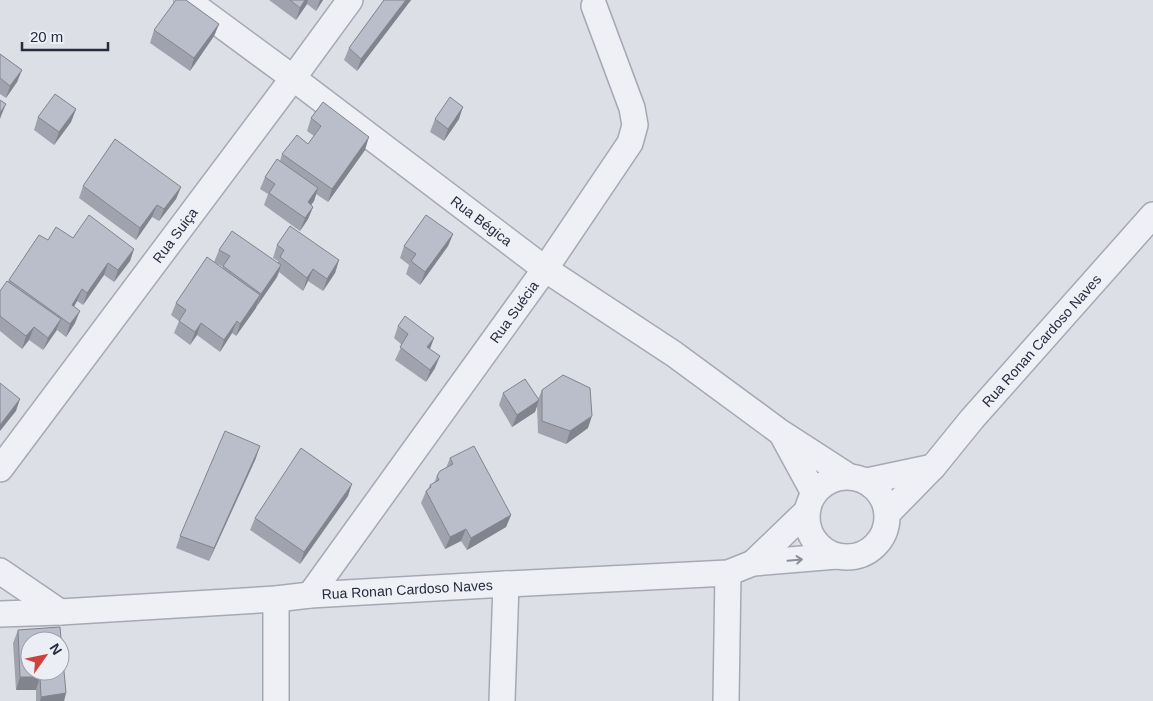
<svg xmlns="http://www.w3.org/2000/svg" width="1153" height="701" viewBox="0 0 1153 701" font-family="Arial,sans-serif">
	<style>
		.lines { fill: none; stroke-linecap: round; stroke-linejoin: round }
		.street-casing { stroke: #a6a9b4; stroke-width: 28 }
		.street { stroke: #eff0f5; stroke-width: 25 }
		.wall { fill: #a0a3ae }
		.shaded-wall { fill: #82848d }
		.building { fill: #babdca; stroke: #82848d; fill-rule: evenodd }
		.oneway { stroke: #8a8e99 }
		.labels { text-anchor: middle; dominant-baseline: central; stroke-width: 5; stroke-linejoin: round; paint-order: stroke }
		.street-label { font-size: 14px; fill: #262b3d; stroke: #eceef5 }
	</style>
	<rect width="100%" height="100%" fill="#dddfe7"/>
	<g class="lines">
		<g class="street-casing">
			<g id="street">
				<path id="s1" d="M187,0L293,78L545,269L674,354L780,432L848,476"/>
				<path d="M783,436L814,493"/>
				<path id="s2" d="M0,469L293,78L350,0"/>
				<circle cx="847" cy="517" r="40"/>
				<path d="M867,481L933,467"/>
				<path id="s3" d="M888,513L933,467L972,419L1153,215"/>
				<path d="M753,563L807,511"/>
				<path d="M0,571L60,612"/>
				<path id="s4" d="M310,595L545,269L630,143L635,125L632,108L594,6"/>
				<path d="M276,599V701"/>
				<path id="s5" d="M0,614L60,612L276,599L310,595L506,584L728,573L753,563L837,556"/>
				<path d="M502,701L506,584"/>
				<path d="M726,701L728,573"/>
			</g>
		</g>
		<use href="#street" class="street"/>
	</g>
	<g class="wall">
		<path d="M269,0H323L316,11L307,4L296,20Z"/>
		<path d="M384,0H411L357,71L344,60L349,48Z"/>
		<path d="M219,24L214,36L190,71L150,43L154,30Z"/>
		<path d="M0,54L22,70L17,82L6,98L0,94Z"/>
		<path d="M76,109L71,122L54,145L34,130L38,117Z"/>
		<path d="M311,118L365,150L328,202L316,194L314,201L311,205L313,207L308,219L300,231L264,205L268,194L260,189L265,177L280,161L282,154L308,144L314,136L307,131Z"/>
		<path d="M435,119H459L444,141L430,132Z"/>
		<path d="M83,186L181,187L176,199L159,221L152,217L136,240L79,198Z"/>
		<path d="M453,234L448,246L420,285L406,274L409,265L400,258L404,246Z"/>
		<path d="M73,238L134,249L130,261L114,282L104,275L83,305L77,301L74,307L75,323L66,337L57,330L43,350L29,340L22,349L0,331V291L9,280L48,240Z"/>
		<path d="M277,245L339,260L335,273L323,291L308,281L303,291L279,272L277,277L236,336L232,333L220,352L197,335L190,345L174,333L179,321L171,315L176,303L222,268L223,267L214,262L219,250L278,263V261L273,258Z"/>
		<path d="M398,326L434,338L430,349L435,368L426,382L395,360L402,345L394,338Z"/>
		<path d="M542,390L588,428L566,444L538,433L537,406L535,412L512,427L499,405L503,393L538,399Z"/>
		<path d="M256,458L209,561L176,548L180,536Z"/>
		<path d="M450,458L511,515L506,527L467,550L461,541L445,549L421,503L426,491L428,489L430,485L434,483L437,476L446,468Z"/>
		<path d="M348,496L300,564L250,530L255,518Z"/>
		<path d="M18,630L66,693L64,701H36V690H16L13,643Z"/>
	</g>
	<g class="shaded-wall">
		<path d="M305,0H308L307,4L296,20L300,8Z"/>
		<path d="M320,0H323L316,11Z"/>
		<path d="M406,0H411L357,71L361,59Z"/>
		<path d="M219,24L214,36L190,71L194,58Z"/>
		<path d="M22,70L17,82L6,98L10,86Z"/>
		<path d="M6,104L1,116L0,119V113Z"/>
		<path d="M463,107L459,119L444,141L448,129Z"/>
		<path d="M76,109L71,122L54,145L59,132Z"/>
		<path d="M369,137L365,150L328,202L332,189Z"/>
		<path d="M181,187L176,199L159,221L164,209Z"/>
		<path d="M318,188L314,201L304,215L308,202Z"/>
		<path d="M157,205L152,217L136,240L140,228Z"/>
		<path d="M313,207L308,219L300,231L305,218Z"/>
		<path d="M453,234L448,246L420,285L425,272Z"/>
		<path d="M134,249L130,261L114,282L118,270Z"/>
		<path d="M339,260L335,273L323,291L327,279Z"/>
		<path d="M108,263L104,275L83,305L87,293Z"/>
		<path d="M281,265L277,277L257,306L261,294Z"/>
		<path d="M313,269L308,281L303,291L307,278Z"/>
		<path d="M82,289L77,301L68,317L72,305Z"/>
		<path d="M260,295L256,308L236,336L240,324Z"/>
		<path d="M80,311L75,323L66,337L70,324Z"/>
		<path d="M61,319L56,331L43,350L48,338Z"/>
		<path d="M237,321L232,333L220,352L224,340Z"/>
		<path d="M201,323L197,335L190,345L195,332Z"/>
		<path d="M34,327L29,340L22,349L26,336Z"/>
		<path d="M434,338L429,351L427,347Z"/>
		<path d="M440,356L435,368L426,382L430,370Z"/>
		<path d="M20,399L16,411L0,431V425Z"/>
		<path d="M539,400L535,412L512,427L517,415Z"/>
		<path d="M592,416L588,428L566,444L570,431Z"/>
		<path d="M260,446L256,458L209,561L214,548Z"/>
		<path d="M352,484L348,496L300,564L304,552Z"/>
		<path d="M511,515L506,527L467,550L471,538Z"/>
		<path d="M466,529L461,541L445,549L450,537Z"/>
		<path d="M20,677H40L36,690H16Z"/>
		<path d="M66,693L64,701H40L41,697Z"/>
	</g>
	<g class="building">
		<path d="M176,0H186L219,24L194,58L154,30Z"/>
		<path d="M290,0H305L300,8Z"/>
		<path d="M384,0H406L361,59L349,48Z"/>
		<path d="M0,54L22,70L10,86L0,78Z"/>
		<path d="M55,94L76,109L59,132L38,117Z"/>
		<path d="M450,97L463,107L448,129L435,119Z"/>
		<path d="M0,100L6,104L0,113Z"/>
		<path d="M323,102L369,137L332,189L282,154L297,135L308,144L321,126L311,118Z"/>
		<path d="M115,139L181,187L164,209L157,205L140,228L83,186Z"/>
		<path d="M277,159L318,188L308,202L313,207L305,218L269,193L275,184L265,177Z"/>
		<path d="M89,215L134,249L118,270L108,263L87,293L82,289L72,305L80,311L70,324L9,280L39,235L48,240L56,227L73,238Z"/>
		<path d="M426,215L453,234L425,272L411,261L416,254L404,246Z"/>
		<path d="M290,226L339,260L327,279L313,269L307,278L280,257L284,250L277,245Z"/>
		<path d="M232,231L281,265L261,294L223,266L230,256L219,250Z"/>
		<path d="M207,257L260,295L240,324L237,321L224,340L201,323L195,332L179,321L186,310L176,303Z"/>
		<path d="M7,281L61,319L48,338L34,327L26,336L0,316V291Z"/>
		<path d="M405,316L434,338L427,347L440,356L430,370L400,347L408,334L398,326Z"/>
		<path d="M563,375L590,388L592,416L570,431L542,421V390Z"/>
		<path d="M525,379L539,400L517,415L503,393Z"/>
		<path d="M0,383L20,399L0,425Z"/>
		<path d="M225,431L260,446L214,548L180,536Z"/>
		<path d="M474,446L511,515L471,538L466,529L450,537L426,491L431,487L430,485L439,480L437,476L440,471L453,464L450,458Z"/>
		<path d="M301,448L352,484L304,552L255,518Z"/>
		<path d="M60,627L66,693L41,697L40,677H20L18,630ZM30,641H60V671H30Z"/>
	</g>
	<defs><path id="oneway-shaft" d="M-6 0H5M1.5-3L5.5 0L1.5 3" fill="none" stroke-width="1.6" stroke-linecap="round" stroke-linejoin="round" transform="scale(1.25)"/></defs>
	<use class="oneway" href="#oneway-shaft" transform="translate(795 560) rotate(-5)"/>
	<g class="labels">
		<g class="street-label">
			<text stroke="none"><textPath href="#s1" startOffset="368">Rua Bégica</textPath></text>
			<text stroke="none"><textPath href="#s2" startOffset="292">Rua Suiça</textPath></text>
			<text stroke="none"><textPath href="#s4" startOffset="349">Rua Suécia</textPath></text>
			<text stroke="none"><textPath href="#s3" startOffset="231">Rua Ronan Cardoso Naves</textPath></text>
			<text stroke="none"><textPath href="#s5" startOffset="408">Rua Ronan Cardoso Naves</textPath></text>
		</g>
	</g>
	<g transform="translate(45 656) rotate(57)"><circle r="24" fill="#eceef5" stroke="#9da0ab"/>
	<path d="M0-4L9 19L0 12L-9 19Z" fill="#d0403d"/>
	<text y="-8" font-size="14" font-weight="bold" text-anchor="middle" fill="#262b3d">N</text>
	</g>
	<path d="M22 42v8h86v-8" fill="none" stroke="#262b3d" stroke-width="2.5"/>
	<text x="30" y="42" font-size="15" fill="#262b3d" stroke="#eceef5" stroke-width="4" paint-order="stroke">20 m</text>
</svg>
